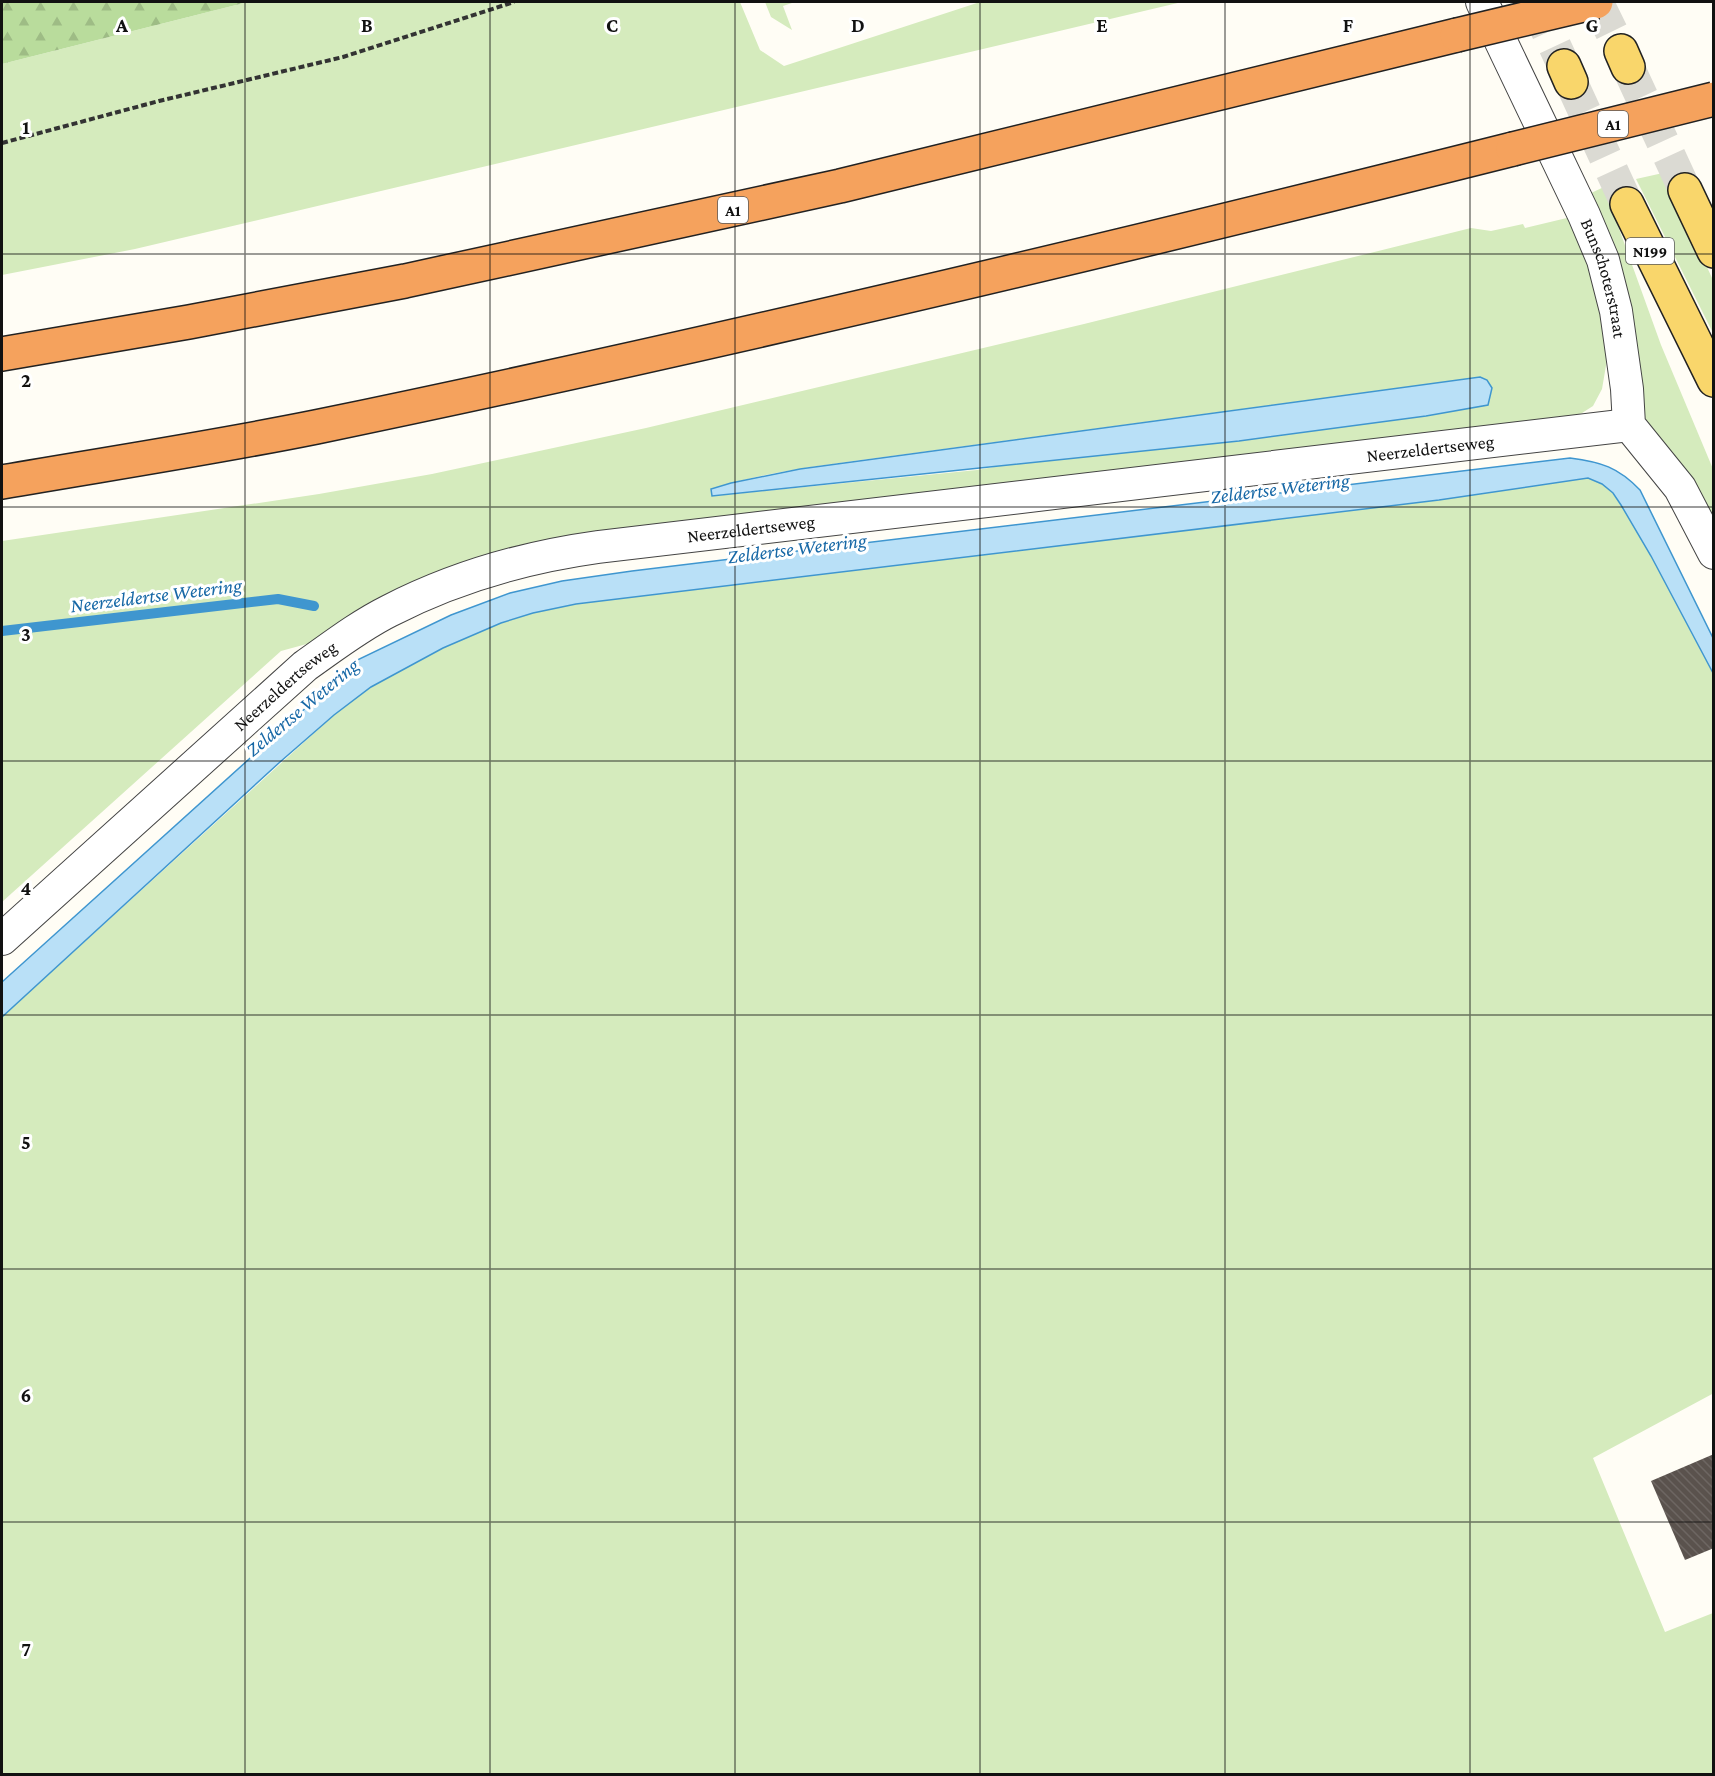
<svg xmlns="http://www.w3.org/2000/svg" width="1715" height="1776" viewBox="0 0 1715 1776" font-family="'Crimson Pro',serif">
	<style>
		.grass { fill: #d5ebbd; fill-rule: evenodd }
		.forest { fill: url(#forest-firs) }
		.water { fill: #b9e0f7; stroke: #3f96cf; stroke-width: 1.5 }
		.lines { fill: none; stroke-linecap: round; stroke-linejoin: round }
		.stream { stroke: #3f96cf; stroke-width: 10 }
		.building { fill: url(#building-back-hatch) }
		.primary-tunnel { stroke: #dbdad3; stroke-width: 33; stroke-dasharray: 33 16; stroke-linecap: butt }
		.street-casing { stroke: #444; stroke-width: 34 }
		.primary-casing { stroke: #222; stroke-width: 36 }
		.highway-casing { stroke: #222; stroke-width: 36 }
		.path { stroke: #333; stroke-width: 4; stroke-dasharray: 6 3; stroke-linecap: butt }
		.street { stroke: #fff; stroke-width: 32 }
		.primary { stroke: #f9d66b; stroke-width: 33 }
		.highway { stroke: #f5a25d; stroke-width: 33 }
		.highway-bridge-casing { stroke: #222; stroke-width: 36; stroke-linecap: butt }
		.highway-bridge { stroke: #f5a25d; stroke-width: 33 }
		.grid { fill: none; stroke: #111; stroke-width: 1.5; stroke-opacity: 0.55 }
		.labels { text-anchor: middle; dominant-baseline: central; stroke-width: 6; stroke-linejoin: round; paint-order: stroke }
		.shield { fill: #fff; stroke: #585858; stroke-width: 1.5 }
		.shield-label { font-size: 16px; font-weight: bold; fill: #111 }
		.street-label { font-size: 18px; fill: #111; stroke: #fff }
		.water-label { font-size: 20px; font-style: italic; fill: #1768a6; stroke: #fff }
		.grid-label { font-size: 20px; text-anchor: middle; font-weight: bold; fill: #111; stroke: #fff; stroke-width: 6; stroke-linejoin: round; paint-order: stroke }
	</style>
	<defs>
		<pattern id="forest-firs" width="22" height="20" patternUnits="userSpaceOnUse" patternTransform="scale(1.5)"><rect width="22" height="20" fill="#b9dc9c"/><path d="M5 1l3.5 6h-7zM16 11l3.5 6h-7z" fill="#9ebc85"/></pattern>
		<pattern id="building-back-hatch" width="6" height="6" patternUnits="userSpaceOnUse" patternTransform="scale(1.5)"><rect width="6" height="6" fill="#5a524d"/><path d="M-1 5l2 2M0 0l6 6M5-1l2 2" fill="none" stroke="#6d6662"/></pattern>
	</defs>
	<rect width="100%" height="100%" fill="#fffdf5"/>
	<g class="grass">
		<path d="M248,2H740L760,50L784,66L980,2H1182L135,249L2,275V64Z"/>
		<path d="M765,2H795L783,6L792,30L771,17Z"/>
		<path d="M1663,173L1713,280V333L1636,179Z"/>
		<path d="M1604,187L1661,345L1713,469V519L1646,423L1639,388L1591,193Z"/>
		<path d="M1571,217L1594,273L1608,354L1602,389L1593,406L1582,413L1553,423L624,535L325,639L281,651L2,902V541L319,494L432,474L646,428L1084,324L1471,228L1491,231L1523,224L1525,228ZM1480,377L1487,380L977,470L713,496L711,489C767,471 826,465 884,457Z"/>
		<path d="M1588,478L1602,484L1613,493L1621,505L1651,556L1713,673L1714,1393L1593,1458L1665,1632L1713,1613V1774H2V1017L334,715L371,686L443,648L501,623L533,613L576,604L1439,500Z"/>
	</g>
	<path class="forest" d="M2,2H248L2,64Z"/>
	<g class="water">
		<path d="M1480,377L1487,380L1492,388L1488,405L1426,416L1239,441L712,496L711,489L731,483L800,469Z"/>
		<path d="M1570,458C1601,462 1618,467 1640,490L1713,638V673L1651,556L1621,505L1613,493L1602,484L1588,478L1439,500L576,604L533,613L501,623L443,648L371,687L334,715L280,762L2,1017V982L330,686L353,662L451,615L510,593L562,581L632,571Z"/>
	</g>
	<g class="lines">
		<path class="stream" d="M2,631L278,599L314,606"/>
	</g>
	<path class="building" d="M1714,1454V1548L1685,1560L1651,1481Z"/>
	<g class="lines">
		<g class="primary-tunnel">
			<path d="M1534,2L1564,66"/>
			<path d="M1597,2L1621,51"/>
			<path d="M1628,67L1685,190"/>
			<path d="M1571,82L1627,204"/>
		</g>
		<g class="street-casing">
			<g id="street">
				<path id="s1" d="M1482,2L1584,215L1603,260L1616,311L1627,389L1629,425L1680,488L1714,553"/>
				<path id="s2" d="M2,939L305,666C332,647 359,626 389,611C455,577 526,557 598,547L1629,425"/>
			</g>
		</g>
		<g class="primary-casing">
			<g id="primary">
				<path d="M1621,51L1628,67"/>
				<path d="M1564,66L1571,82"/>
				<path d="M1685,190L1714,251"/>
				<path d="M1627,204L1714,380"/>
			</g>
		</g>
		<g class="highway-casing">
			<g id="highway">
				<path d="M2,354L189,322L405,281L840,186L1457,35"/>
				<path d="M2,482C106,464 212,448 316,427C717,344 1115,249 1513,149"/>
			</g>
		</g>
		<path class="path" d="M2,143L159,101L343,57L514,2"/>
		<use href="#street" class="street"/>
		<use href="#primary" class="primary"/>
		<use href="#highway" class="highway"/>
		<g class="highway-bridge-casing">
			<g id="highway-bridge">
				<path d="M1457,35L1596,2"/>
				<path d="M1513,149L1714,99"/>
			</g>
		</g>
		<use href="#highway-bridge" class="highway-bridge"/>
	</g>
	<path class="grid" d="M245,2V1774M490,2V1774M735,2V1774M980,2V1774M1225,2V1774M1470,2V1774M2,254H1714M2,507H1714M2,761H1714M2,1015H1714M2,1269H1714M2,1522H1714"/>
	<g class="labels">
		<g class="shield">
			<rect x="1598" y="111" width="30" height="26" rx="4.5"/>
			<rect x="718" y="197" width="30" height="26" rx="4.5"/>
			<rect x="1626" y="238" width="48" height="26" rx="4.5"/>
		</g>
		<g class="shield-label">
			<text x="1613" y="124">A1</text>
			<text x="733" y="210">A1</text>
			<text x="1650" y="251">N199</text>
		</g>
		<g class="street-label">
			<text stroke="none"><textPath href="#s1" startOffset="303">Bunschoterstraat</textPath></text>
			<text stroke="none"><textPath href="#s2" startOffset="1566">Neerzeldertseweg</textPath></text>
			<text stroke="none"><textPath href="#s2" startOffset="882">Neerzeldertseweg</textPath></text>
			<text stroke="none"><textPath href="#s2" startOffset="380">Neerzeldertseweg</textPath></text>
		</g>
		<g class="water-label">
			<text transform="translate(1280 488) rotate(-7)">Zeldertse Wetering</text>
			<text transform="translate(797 548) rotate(-7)">Zeldertse Wetering</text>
			<text transform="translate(156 595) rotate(-7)">Neerzeldertse Wetering</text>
			<text transform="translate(302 707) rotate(-40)">Zeldertse Wetering</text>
		</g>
	</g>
	<g class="grid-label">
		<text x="122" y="32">A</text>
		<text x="367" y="32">B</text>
		<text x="612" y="32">C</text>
		<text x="858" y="32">D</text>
		<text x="1102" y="32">E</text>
		<text x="1348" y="32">F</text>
		<text x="1592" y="32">G</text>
		<text x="26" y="134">1</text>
		<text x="26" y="387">2</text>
		<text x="26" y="641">3</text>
		<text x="26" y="895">4</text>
		<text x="26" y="1149">5</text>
		<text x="26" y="1402">6</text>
		<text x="26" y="1656">7</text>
	</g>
	<rect width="1715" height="1776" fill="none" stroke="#111111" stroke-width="6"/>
</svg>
